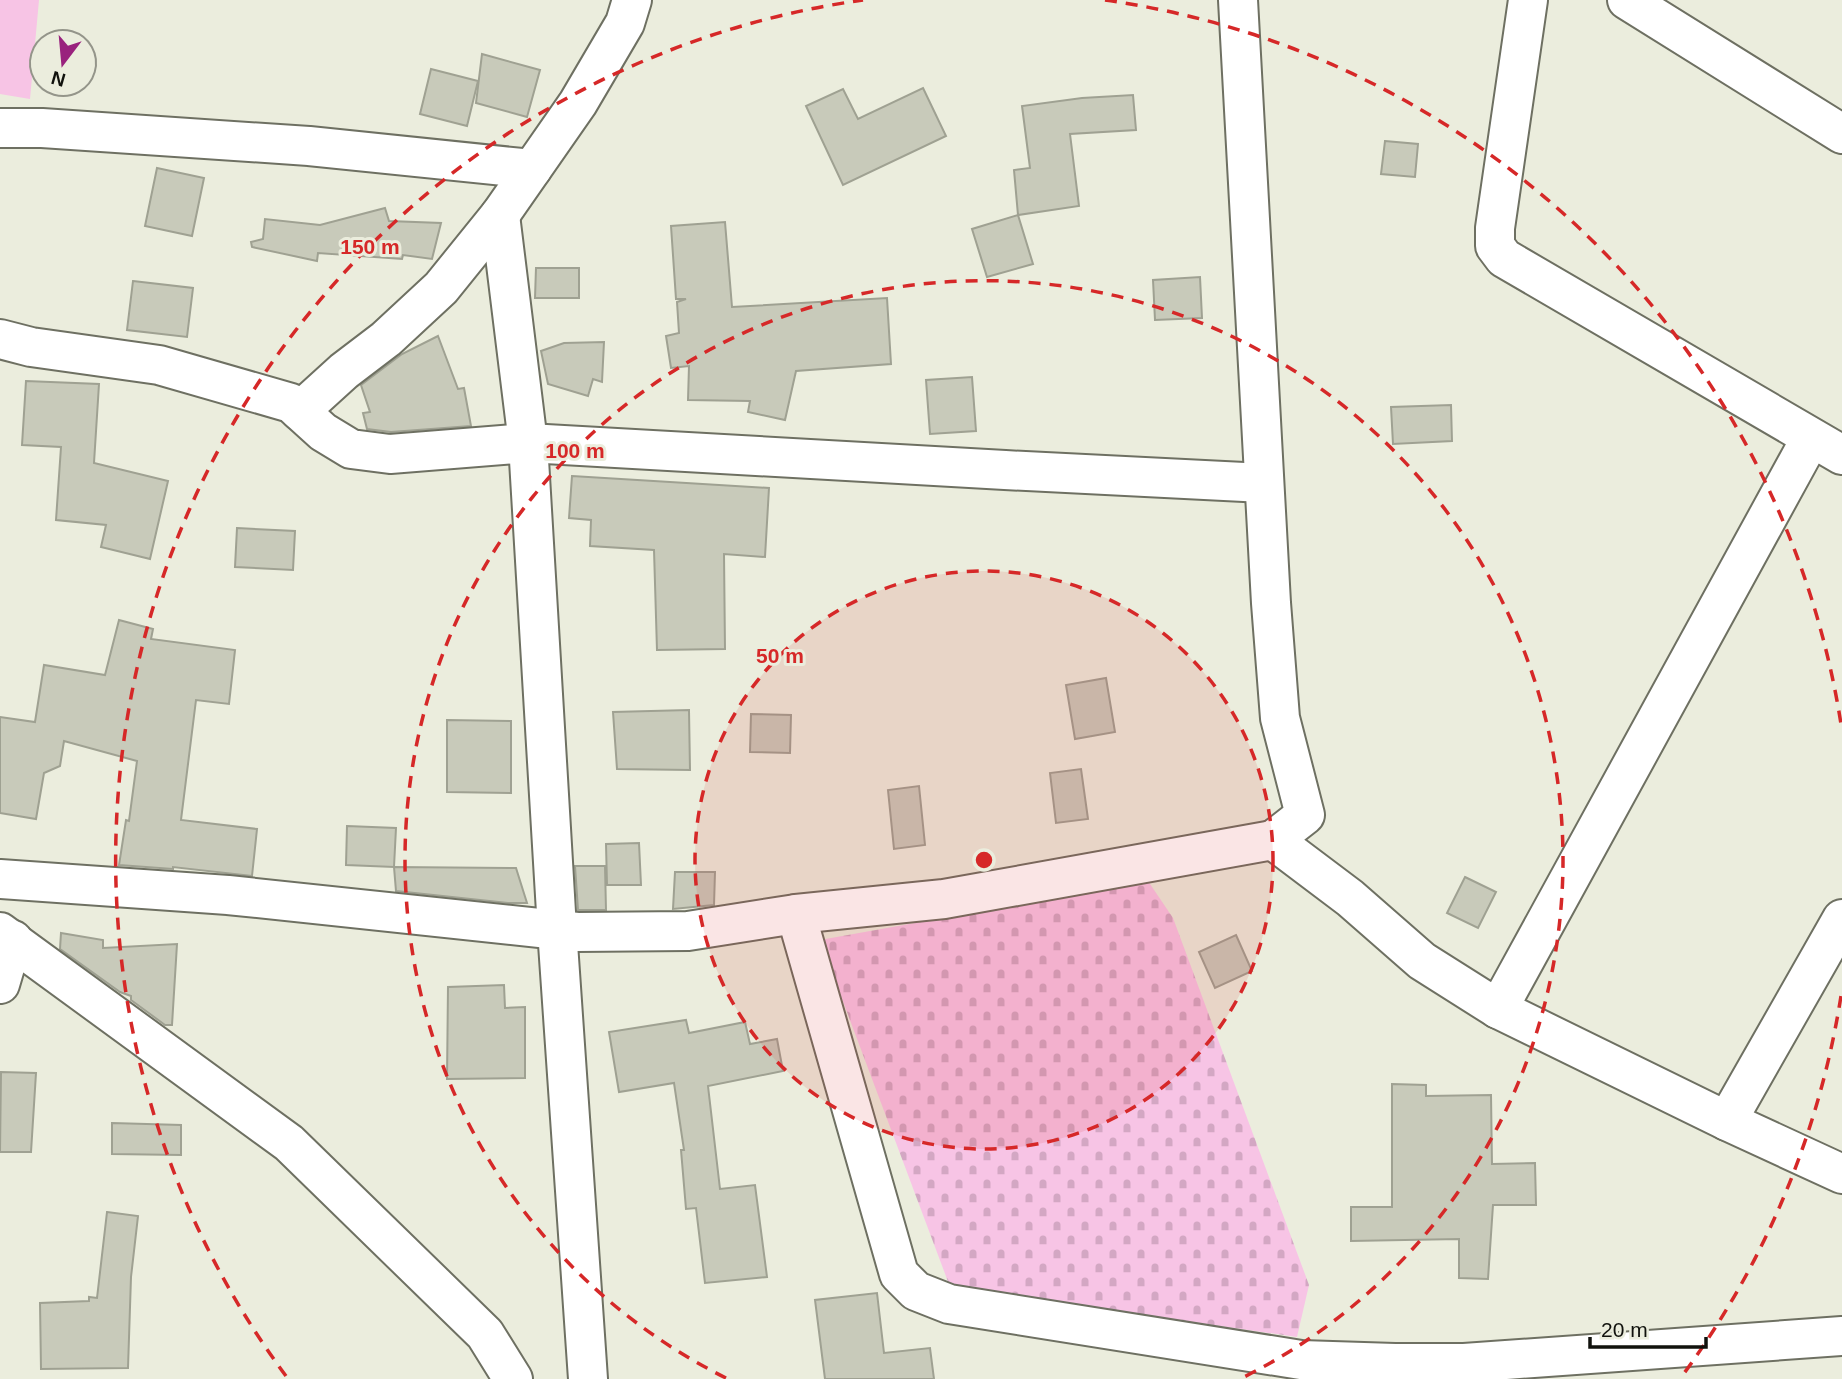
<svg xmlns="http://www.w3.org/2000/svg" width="1842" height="1379" viewBox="0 0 1842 1379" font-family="Helvetica,sans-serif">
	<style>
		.grass { fill: #f7c4e5 }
		.cemetery { fill: url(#cemetery-stones) }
		.building { fill: #c8caba; stroke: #9fa192; stroke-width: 2 }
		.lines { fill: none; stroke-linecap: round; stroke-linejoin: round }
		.minor-casing { stroke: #6e7062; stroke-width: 42 }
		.minor { stroke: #fff; stroke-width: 38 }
		.ring { fill: none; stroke: #d62828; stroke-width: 3.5; stroke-dasharray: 12 9 }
		.centre { fill: #d62828; stroke: #ebeddd; stroke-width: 3.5 }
		.ring-label { font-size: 21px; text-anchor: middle; font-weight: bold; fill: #d62828; stroke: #ebeddd; stroke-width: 6; stroke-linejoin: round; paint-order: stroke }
	</style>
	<defs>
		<pattern id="cemetery-stones" width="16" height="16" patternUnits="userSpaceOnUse" patternTransform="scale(1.75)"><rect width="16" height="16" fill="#f7c4e5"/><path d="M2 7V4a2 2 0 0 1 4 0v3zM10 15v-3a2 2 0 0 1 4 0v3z" fill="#d3a7c3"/></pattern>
	</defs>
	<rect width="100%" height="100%" fill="#ebeddd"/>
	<path class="grass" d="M0,0H39L30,99L0,94Z"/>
	<path class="cemetery" d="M1148,881L1173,918L1309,1285L1297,1337L950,1287L820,940Z"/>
	<g class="building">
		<path d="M482,54L540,70L527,117L476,103Z"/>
		<path d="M431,69L478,81L467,126L420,114Z"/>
		<path d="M923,88L946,136L843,185L806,106L843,89L858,119Z"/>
		<path d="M1133,95L1136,130L1070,134L1079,206L1018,215L1014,170L1030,168L1022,106L1082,98Z"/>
		<path d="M1385,141L1418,144L1415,177L1381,174Z"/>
		<path d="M157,168L204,178L192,236L145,226Z"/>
		<path d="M385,208L389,221L441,223L432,259L403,255L402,259L318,253L317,261L252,247L251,242L263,239L265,219L320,225Z"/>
		<path d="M1018,215L1033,264L987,277L972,229Z"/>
		<path d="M725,222L732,307L887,298L891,364L796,371L785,420L748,412L750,401L688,400L689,366L671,368L666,336L679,333L677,302L686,299H676L671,226Z"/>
		<path d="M536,268H579V298H535Z"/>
		<path d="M1200,277L1202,318L1155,320L1153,280Z"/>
		<path d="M133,281L193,288L187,337L127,330Z"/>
		<path d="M438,336L458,389L464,388L471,426L391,432L367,429L363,413L370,412L361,385L402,354Z"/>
		<path d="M604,342L602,382L593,379L588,396L548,384L541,351L564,343Z"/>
		<path d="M972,377L976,431L930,434L926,380Z"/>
		<path d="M26,381L99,384L94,463L168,481L150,559L101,547L106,525L56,520L61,447L22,445Z"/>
		<path d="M1451,405L1452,441L1393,444L1391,407Z"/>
		<path d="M572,476L769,488L765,557L724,554L725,649L657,650L654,550L590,546L591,520L569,518Z"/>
		<path d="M237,528L295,531L293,570L235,567Z"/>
		<path d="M119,620L153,629L151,639L235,650L229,704L196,700L181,820L257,829L252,876L173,867V869L119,865L126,820L129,821L137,761L64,741L60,766L44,773L36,819L0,813V717L35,722L44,665L105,675Z"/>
		<path d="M1106,678L1115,732L1075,739L1066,685Z"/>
		<path d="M689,710L690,770L617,769L613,712Z"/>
		<path d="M751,714L791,715L790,753L750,752Z"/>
		<path d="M447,720L511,721V793L447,792Z"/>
		<path d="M1081,769L1088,819L1056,823L1050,773Z"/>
		<path d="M919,786L925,845L894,849L888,790Z"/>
		<path d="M347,826L396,828L394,867L346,865Z"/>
		<path d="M639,843L641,885H607L606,844Z"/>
		<path d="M575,866H605L606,910H578Z"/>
		<path d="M394,867L516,868L527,903H508L396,891Z"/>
		<path d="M675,872H715L714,905L673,909Z"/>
		<path d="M1465,877L1496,892L1478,928L1447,913Z"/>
		<path d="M61,933L103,940V948L177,944L172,1025H165L131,1000V996L120,992L60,949Z"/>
		<path d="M1236,935L1252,971L1215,988L1199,952Z"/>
		<path d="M504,985L505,1008L525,1007V1078L447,1079L448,987Z"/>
		<path d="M686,1020L689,1033L745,1022L750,1044L777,1039L783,1071L708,1086L720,1189L755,1185L767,1277L705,1283L696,1208L686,1209L681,1150H684L674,1083L619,1092L609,1032Z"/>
		<path d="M1,1072L36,1073L31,1152H0Z"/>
		<path d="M1392,1084L1426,1085V1096L1491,1095L1492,1164L1535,1163L1536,1205H1493L1488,1279L1459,1278V1239L1351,1241V1207H1392Z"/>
		<path d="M112,1123L181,1125V1155L112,1154Z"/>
		<path d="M107,1212L138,1216L131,1277L128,1368L41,1369L40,1303L89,1301V1297L97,1298Z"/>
		<path d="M877,1293L884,1353L930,1348L934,1379H825L815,1300Z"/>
	</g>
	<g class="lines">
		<g class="minor-casing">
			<g id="minor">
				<path d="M1238,0L1271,603L1280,718L1305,815L1273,840L1350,898L1422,961L1498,1009L1727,1121L1842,1174"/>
				<path d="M1528,0L1495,228V246L1504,258L1842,455"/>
				<path d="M1627,0L1842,134"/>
				<path d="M0,128H42L309,146L532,169"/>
				<path d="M500,215L528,443L557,929L588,1379"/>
				<path d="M0,339L31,347L159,365L291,403L323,432L351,449L390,454L528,443L1005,470L1264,483"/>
				<path d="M300,411L344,371L386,339L441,288L500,215L578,103L625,23L632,0"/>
				<path d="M0,879L228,895L577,932L688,931L796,914L944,899L1273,840"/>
				<path d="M796,914L899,1274L916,1291L949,1304L1301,1360L1395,1363H1464L1842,1336"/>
				<path d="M0,932L289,1143L485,1334L513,1379"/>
				<path d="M0,984L13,940"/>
				<path d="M1498,1009L1811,438"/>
				<path d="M1727,1121L1842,919"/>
			</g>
		</g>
		<use href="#minor" class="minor"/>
	</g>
	<circle cx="984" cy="860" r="289" fill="#d62828" fill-opacity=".12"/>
	<g class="ring">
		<circle cx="984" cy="860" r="289"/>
		<path d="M726 1378A579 579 0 1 1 1242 1378"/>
		<path d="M1841 996A868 868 0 0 1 1682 1376M286 1376A868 868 0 0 1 863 0M1105 0A868 868 0 0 1 1841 724"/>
	</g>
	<circle cx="984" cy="860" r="10" class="centre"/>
	<g class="ring-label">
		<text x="370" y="254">150 m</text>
		<text x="575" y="458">100 m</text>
		<text x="780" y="663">50 m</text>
	</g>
	<g transform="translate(63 63) rotate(196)"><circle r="33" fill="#ebeddd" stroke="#94958a" stroke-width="2"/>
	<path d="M0-5L12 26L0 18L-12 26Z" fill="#99227d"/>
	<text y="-10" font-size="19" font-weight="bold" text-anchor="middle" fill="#11120d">N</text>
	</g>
	<path d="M1590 1337v10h116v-10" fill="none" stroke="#11120d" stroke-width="3.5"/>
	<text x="1601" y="1337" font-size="21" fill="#11120d" stroke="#ebeddd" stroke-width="5" paint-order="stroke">20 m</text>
</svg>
